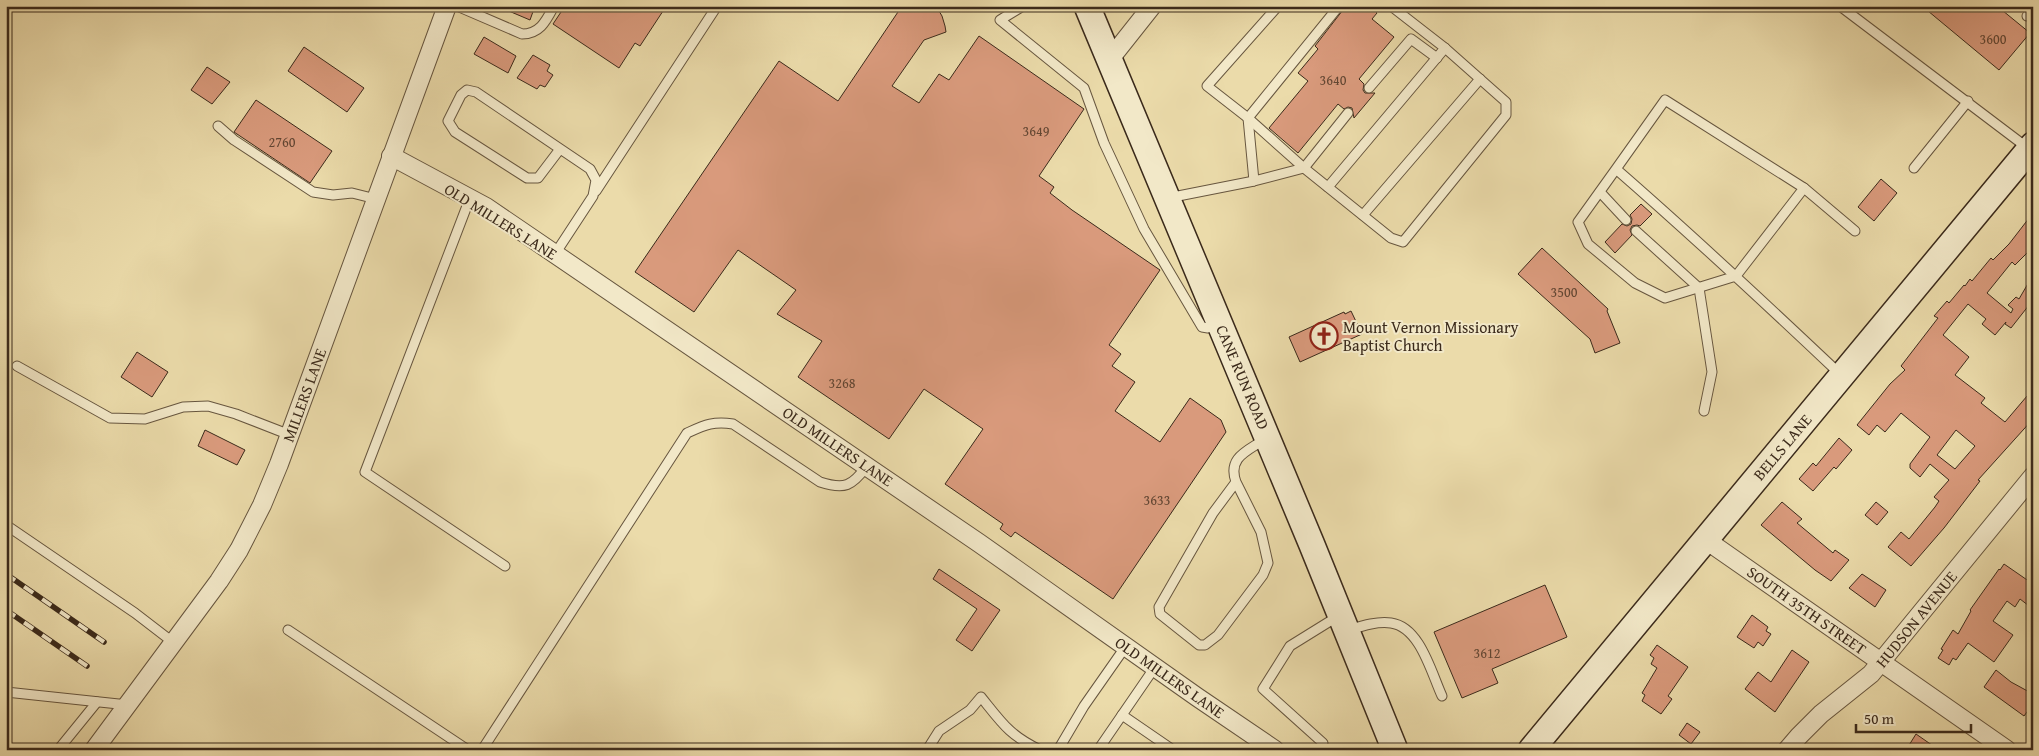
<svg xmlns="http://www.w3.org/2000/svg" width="2039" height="756" viewBox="0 0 2039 756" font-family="'Gentium Book Plus',serif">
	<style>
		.building { fill: #d99a7c; stroke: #3b2a1b; fill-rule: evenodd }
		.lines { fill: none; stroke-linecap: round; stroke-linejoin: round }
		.service-casing { stroke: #67563f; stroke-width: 11 }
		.minor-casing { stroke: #67563f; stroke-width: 20 }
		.secondary-casing { stroke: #3b2a1b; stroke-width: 28 }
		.service { stroke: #f2e8c8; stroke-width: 9 }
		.minor { stroke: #f2e8c8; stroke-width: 18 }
		.secondary { stroke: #f2e8c8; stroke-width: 25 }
		.rail-casing { stroke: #3b2a1b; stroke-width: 5.5 }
		.rail { stroke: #f2e8c8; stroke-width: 4; stroke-dasharray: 11; stroke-linecap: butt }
		.labels { text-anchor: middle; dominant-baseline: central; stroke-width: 4; stroke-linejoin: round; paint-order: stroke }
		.number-label { font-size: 14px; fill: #624633 }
		.street-label { font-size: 16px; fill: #3b2a1b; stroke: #f2e8c8 }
		.poi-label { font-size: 16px; fill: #3b2a1b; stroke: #f2e8c8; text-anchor: start }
	</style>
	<rect width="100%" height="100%" fill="#ebdbaa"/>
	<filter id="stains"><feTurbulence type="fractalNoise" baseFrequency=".004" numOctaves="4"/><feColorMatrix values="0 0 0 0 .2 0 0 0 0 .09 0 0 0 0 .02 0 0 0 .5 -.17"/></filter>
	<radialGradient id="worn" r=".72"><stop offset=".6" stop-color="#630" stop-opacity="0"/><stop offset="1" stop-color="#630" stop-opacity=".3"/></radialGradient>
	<g class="building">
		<path d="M497,6H535L530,20Z"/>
		<path d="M565,6H655L663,11L640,46L635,43L619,68L553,24Z"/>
		<path d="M902,6H936L942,16L945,26L946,32L924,40L892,86L919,103L939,74L949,80L979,36L1084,109L1039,176L1054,187L1050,193L1072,210L1160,270L1109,345L1121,354L1112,366L1135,382L1115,411L1160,442L1190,398L1221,420L1226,432L1113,599L1015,532L1011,537L1000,529L1003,524L945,484L983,429L924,389L889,439L798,377L822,341L777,314L796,290L738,250L694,312L635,272L779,61L838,101Z"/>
		<path d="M1346,6H1370L1377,13L1372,19L1394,37L1359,79L1364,84L1363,90L1365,93H1375L1354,118L1352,108L1348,107L1344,109L1338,104L1298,153L1269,128L1308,81L1298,73L1318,49L1315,46Z"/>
		<path d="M1922,6H1997L2030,33L1999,70Z"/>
		<path d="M484,37L516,56L508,73L474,54Z"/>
		<path d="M304,47L364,88L347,112L288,71Z"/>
		<path d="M533,55L550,65L547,71L553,75L545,87L540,85L537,89L517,78Z"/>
		<path d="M207,67L230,82L212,104L191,90Z"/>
		<path d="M256,100L332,151L310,183L234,132Z"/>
		<path d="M1881,179L1897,193L1874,221L1858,207Z"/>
		<path d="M1641,204L1652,214L1640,226L1637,225L1632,226L1630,230L1632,235L1615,253L1605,242L1622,224L1627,226L1631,224L1632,219L1630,215Z"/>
		<path d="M2033,213V247L2015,265L2012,262L1987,293L2011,313L2013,309L2008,305L2016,297L2019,299L2033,275V300L2011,328L2005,324L2006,322L1995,335L1982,324L1986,319L1968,304L1943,335L1969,357L1955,375L1985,398L1981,403L2005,422L2033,389V419L1978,480L1980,481L1944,528L1911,566L1888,547L1901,532L1909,539L1935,507L1939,501L1934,497L1949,480L1930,464L1920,477L1910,468V464L1930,437L1901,413L1885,432L1877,425L1869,435L1857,425L1890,384L1905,370L1901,366L1938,318L1934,316L1947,301L1949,303L1964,285L1965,286L1970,279L1972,281L1991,258L1993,260L2009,244ZM1956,430L1975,446L1955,469L1937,455Z"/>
		<path d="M1542,248L1608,309L1607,311L1620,343L1595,353L1590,339L1518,274Z"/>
		<path d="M1351,311L1362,334L1300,362L1289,337L1344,312L1345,314Z"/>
		<path d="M137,352L168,372L152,397L121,377Z"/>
		<path d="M205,430L245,450L237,465L198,446Z"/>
		<path d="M1839,438L1852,450L1836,469L1834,467L1813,491L1799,479L1813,463L1816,466Z"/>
		<path d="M1782,502L1802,519L1797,523L1833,553L1835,550L1849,560L1831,581L1815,570L1761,525Z"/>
		<path d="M1876,502L1888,512L1877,525L1865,515Z"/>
		<path d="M2004,564L2033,584V609L2020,599L2015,607L2007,601L1993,621L2013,635L1994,662L1968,643L1956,660L1953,658L1949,665L1938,658L1943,650L1941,649L1953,630L1958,634L1971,611L1970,610L1999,569L2000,570Z"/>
		<path d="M939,569L1000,610L972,651L956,640L977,609L933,579Z"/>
		<path d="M1862,574L1886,590L1875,607L1849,588Z"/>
		<path d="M1545,585L1567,637L1492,669L1498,683L1462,698L1434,632Z"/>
		<path d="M1752,615L1768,627L1766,631L1771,634L1763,646L1758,642L1754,648L1737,637Z"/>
		<path d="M1657,645L1688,667L1668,696L1672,699L1661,714L1642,701L1645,695L1642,693L1657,668L1651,664L1654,658L1650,655Z"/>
		<path d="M1792,650L1809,662L1775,712L1745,689L1758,672L1771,682Z"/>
		<path d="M1996,670L2011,682L2033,694V704L2024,716L1984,687Z"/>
		<path d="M1687,723L1700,732L1691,744L1679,735Z"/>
		<path d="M1916,734L1939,750H1906Z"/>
	</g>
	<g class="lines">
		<g class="service-casing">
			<g id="service">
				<path d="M457,6L522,34C540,34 546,21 554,6"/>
				<path d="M1023,6L1000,20L1084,88L1104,143L1144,229L1202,327L1208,328L1217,324"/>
				<path d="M1278,6L1207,86L1248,118L1304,168L1391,238L1403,242L1506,115V102L1445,48L1391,6"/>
				<path d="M1840,6L2029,149"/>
				<path d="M2027,16L2033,9"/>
				<path d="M1369,88L1411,39L1437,58"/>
				<path d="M218,126L234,140L313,192L333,195L352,193L376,199"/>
				<path d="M1914,168L1968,101"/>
				<path d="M1616,169L1578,222L1588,244L1635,283L1665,298L1736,276L1804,188L1665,100L1616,169C1693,236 1767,305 1841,375"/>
				<path d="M1254,181L1248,118L1339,6"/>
				<path d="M1328,187L1445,48"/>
				<path d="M1804,188L1855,231"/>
				<path d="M596,191L717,6"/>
				<path d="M1600,192L1626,220"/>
				<path d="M470,198L365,472L505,566"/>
				<path d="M1168,198L1254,181L1304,168L1348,113"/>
				<path d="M1363,215L1480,79"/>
				<path d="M1636,231L1699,288L1712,372L1704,411"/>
				<path d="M555,254L593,196L596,180L590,169L476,92L467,90L461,95L448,121L455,132L527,178H538L560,149"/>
				<path d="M17,366L110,418L145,419L183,407L208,406L236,414L290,435"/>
				<path d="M1236,482L1261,532L1268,563L1263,575L1218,635L1205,645H1199L1160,614L1159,607L1213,513L1236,482C1227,457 1248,451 1265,439"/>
				<path d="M6,525L135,613L174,643"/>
				<path d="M288,630L468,750"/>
				<path d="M1349,630C1362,626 1377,621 1391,623C1420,627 1431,672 1442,696"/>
				<path d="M6,692L128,705"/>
				<path d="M1122,715L1173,750"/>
				<path d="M1323,743L1263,689L1290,646L1340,615"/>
				<path d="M58,750L97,702"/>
				<path d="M482,750L687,433C705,425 713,421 733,424L820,482C845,490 852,486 867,466"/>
				<path d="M927,750L939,731L970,710L981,697C1002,723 1009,735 1040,750"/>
				<path d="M1058,750L1084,706L1126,646"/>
				<path d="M1098,750L1155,667"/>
			</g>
		</g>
		<g class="minor-casing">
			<g id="minor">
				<path d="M1110,59L1152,6"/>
				<path d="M391,156L486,207L979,543L1197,697L1275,750"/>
				<path d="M1706,540L2007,750"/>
				<path d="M94,750L219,581L239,550L262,505L279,464L447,6"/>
				<path d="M1787,750L1799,736L1821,714L1871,674L2033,476"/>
			</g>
		</g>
		<g class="secondary-casing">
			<g id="secondary">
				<path d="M1087,6L1312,545L1395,750"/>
				<path d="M1531,750L2033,145"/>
			</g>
		</g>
		<use href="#service" class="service"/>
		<use href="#minor" class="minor"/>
		<use href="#secondary" class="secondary"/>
		<g class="rail-casing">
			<g id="rail">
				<path d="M6,574L104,642"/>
				<path d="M6,610L87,666"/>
			</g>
		</g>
		<use href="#rail" class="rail"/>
	</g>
	<defs>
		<g id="church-ring" transform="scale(1.4375)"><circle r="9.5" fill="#f2e8c8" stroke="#8f2418" stroke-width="1.5"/><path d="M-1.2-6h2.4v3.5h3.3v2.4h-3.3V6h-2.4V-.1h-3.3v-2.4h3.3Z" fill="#8f2418"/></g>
	</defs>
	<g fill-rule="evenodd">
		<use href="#church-ring" x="1324" y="336"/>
	</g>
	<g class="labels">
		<g class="number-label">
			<text x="1993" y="39">3600</text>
			<text x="1333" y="80">3640</text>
			<text x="1036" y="131">3649</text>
			<text x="282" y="142">2760</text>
			<text x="1564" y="292">3500</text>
			<text x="842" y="383">3268</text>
			<text x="1157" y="500">3633</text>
			<text x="1487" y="653">3612</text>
		</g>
		<g class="street-label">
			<text transform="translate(501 221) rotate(32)">OLD MILLERS LANE</text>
			<text transform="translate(1243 377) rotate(67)">CANE RUN ROAD</text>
			<text transform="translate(304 395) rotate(-70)">MILLERS LANE</text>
			<text transform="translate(838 446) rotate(34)">OLD MILLERS LANE</text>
			<text transform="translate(1782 447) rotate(-50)">BELLS LANE</text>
			<text transform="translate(1807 610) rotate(35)">SOUTH 35TH STREET</text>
			<text transform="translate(1916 619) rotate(-51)">HUDSON AVENUE</text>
			<text transform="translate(1170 677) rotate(35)">OLD MILLERS LANE</text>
		</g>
		<g class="poi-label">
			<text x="1343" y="327">Mount Vernon Missionary<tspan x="1343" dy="18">Baptist Church</tspan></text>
		</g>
	</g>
	<rect width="2039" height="756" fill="none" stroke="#ebdbaa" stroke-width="25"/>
	<rect x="8" y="8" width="2024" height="741" fill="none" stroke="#3b2a1b" stroke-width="2.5"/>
	<rect x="12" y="12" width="2014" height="731" fill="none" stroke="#3b2a1b"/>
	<path d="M1856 724v8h115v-8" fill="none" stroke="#3b2a1b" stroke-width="2.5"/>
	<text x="1864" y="724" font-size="15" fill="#3b2a1b" stroke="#f2e8c8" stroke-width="4" paint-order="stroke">50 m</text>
	<rect width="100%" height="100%" filter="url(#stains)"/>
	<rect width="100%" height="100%" fill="url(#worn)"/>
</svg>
